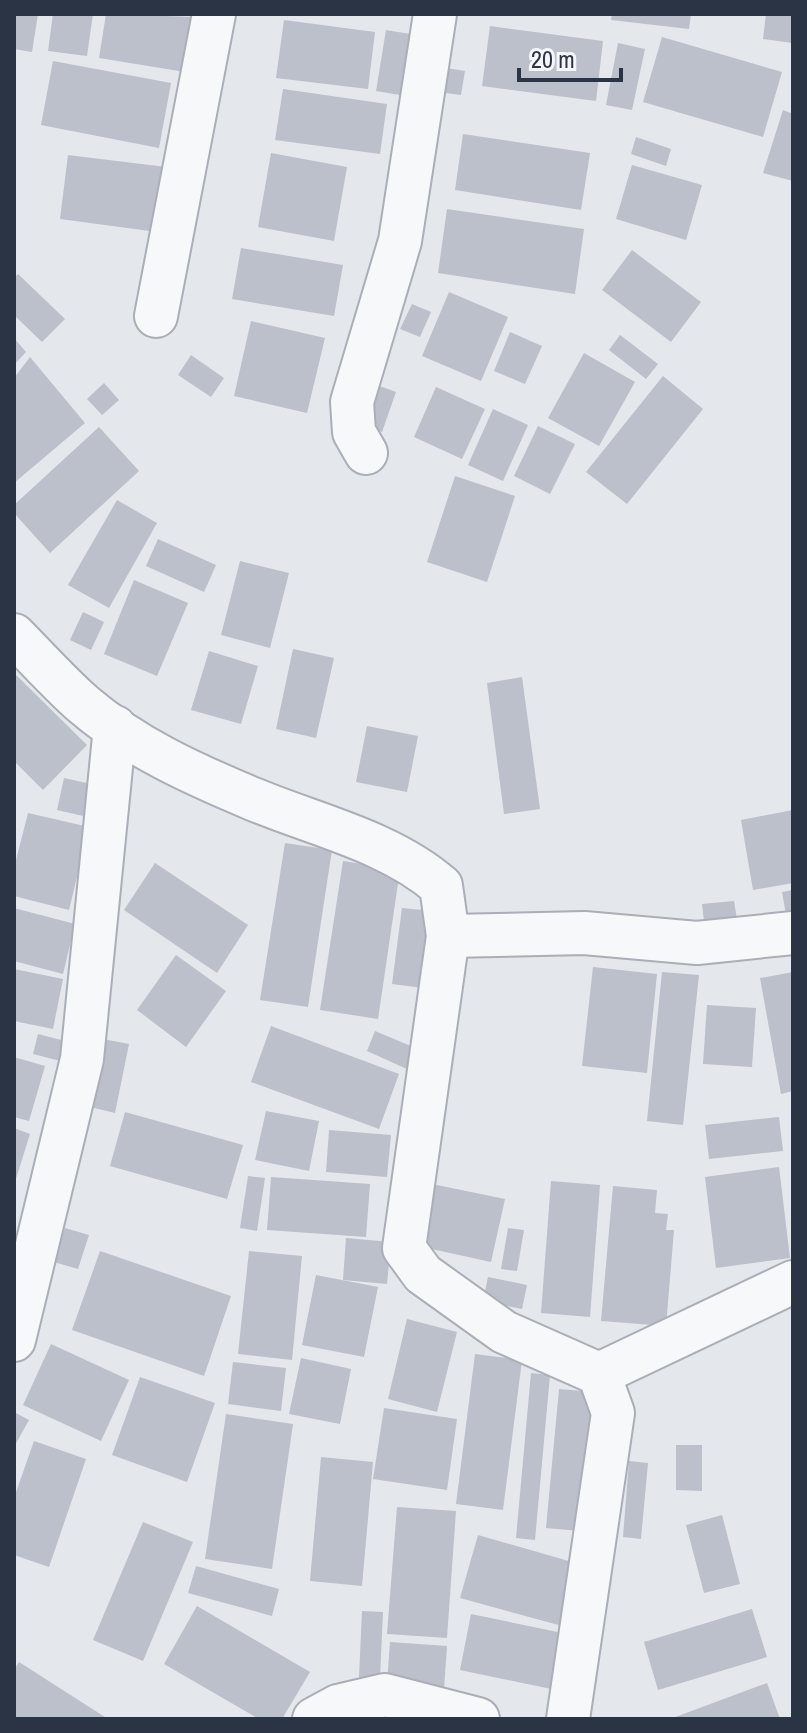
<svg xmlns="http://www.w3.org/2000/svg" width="807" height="1733" viewBox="0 0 807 1733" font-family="'Archivo Narrow',sans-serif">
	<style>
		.building { fill: #bbc0ca }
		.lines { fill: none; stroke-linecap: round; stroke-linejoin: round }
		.minor-casing { stroke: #a9aeb7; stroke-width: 46 }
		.minor { stroke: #f7f8fa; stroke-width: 42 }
	</style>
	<rect width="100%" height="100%" fill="#e4e7ec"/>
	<g class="building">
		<path d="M14,14H38L32,52L14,49Z"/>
		<path d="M53,14H93L87,56L48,51Z"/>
		<path d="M106,14L194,17L185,72L99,58Z"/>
		<path d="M612,14H691L689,29L611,20Z"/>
		<path d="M766,14H793V43L763,39Z"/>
		<path d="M284,20L375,32L368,89L276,78Z"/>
		<path d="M490,26L603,41L596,101L482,86Z"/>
		<path d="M386,30L410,34L400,95L376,91Z"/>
		<path d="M662,37L782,72L763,137L643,102Z"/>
		<path d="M618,43L645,49L632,110L606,105Z"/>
		<path d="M53,61L171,83L159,148L41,125Z"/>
		<path d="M440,67L465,71L461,95L437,92Z"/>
		<path d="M283,89L387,104L380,154L275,140Z"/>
		<path d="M783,110L793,114V181L763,173Z"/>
		<path d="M463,134L590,153L581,210L455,190Z"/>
		<path d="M636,137L671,149L666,166L631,154Z"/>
		<path d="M271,153L347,167L334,241L258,227Z"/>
		<path d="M68,155L166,167L157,232L60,219Z"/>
		<path d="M632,165L702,185L686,240L616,219Z"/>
		<path d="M447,209L584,229L575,294L438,273Z"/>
		<path d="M241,248L343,265L334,316L232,299Z"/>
		<path d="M632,250L701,302L671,342L602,290Z"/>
		<path d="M18,274L65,319L42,342L14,315V278Z"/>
		<path d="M449,292L508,317L481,381L422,356Z"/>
		<path d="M412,304L431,312L420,337L400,329Z"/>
		<path d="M251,321L325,338L307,413L234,396Z"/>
		<path d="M510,332L542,346L525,384L494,371Z"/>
		<path d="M620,335L658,364L646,379L609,350Z"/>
		<path d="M14,338L26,352L14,365Z"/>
		<path d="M584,353L635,382L599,446L548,418Z"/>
		<path d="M191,355L224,378L211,397L178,375Z"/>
		<path d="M30,357L85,423L14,483V378Z"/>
		<path d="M663,376L703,409L627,504L586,472Z"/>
		<path d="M104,383L119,400L102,415L87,399Z"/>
		<path d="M374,384L396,392L382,432L359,423Z"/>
		<path d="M436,387L485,409L462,459L414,437Z"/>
		<path d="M493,409L528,425L503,481L468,465Z"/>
		<path d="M538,426L575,444L550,494L514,476Z"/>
		<path d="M99,427L139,471L50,553L14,513V505Z"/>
		<path d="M455,476L515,496L487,582L427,562Z"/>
		<path d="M117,500L157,523L109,608L68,585Z"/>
		<path d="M158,539L216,565L204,592L146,566Z"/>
		<path d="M240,561L289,573L270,648L221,635Z"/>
		<path d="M134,580L188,603L157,676L104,654Z"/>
		<path d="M83,612L104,622L91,650L70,640Z"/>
		<path d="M293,649L334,658L316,738L276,729Z"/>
		<path d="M209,651L258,666L241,724L191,710Z"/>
		<path d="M14,673L87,745L43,790L14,761Z"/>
		<path d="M522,677L540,809L504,814L487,683Z"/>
		<path d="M367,726L418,736L407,792L356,782Z"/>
		<path d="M64,778L100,786L92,818L57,810Z"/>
		<path d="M793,810V883L753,890L741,820Z"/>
		<path d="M28,813L89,827L69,910L14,896V868Z"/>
		<path d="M285,843L332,850L308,1007L260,1000Z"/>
		<path d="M343,861L400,870L378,1019L320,1010Z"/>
		<path d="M155,863L248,925L217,973L124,910Z"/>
		<path d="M793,890V914L786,915L782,892Z"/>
		<path d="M734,901L738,926L705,930L702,904Z"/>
		<path d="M14,908L75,924L63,974L14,961Z"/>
		<path d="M402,908L433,911L423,988L392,984Z"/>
		<path d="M176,955L226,991L186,1047L137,1010Z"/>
		<path d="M593,967L657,974L647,1073L582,1066Z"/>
		<path d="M14,969L63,979L53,1029L14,1021Z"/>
		<path d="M662,972L699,975L683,1125L647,1121Z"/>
		<path d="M793,972V1091L781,1094L760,978Z"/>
		<path d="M707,1005L756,1008L752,1067L703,1064Z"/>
		<path d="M271,1026L399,1074L379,1129L251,1082Z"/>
		<path d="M375,1031L418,1049L409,1070L367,1051Z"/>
		<path d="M38,1034L73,1043L68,1063L33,1054Z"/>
		<path d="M103,1039L129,1044L115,1113L90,1107Z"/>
		<path d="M14,1057L45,1066L29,1121L14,1117Z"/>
		<path d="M266,1111L319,1121L309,1171L255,1160Z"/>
		<path d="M125,1112L243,1145L227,1199L110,1166Z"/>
		<path d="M779,1117L783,1151L709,1159L705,1125Z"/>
		<path d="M14,1128L30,1134L15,1182H14Z"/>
		<path d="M329,1130L391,1135L387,1177L326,1172Z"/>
		<path d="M779,1167L790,1258L716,1268L705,1177Z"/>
		<path d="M248,1176L265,1178L257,1231L240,1228Z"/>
		<path d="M271,1177L370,1184L366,1237L267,1230Z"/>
		<path d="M551,1181L600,1185L590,1317L541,1313Z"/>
		<path d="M432,1184L505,1199L491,1262L418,1246Z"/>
		<path d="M613,1186L657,1190L655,1213L668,1214L666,1230H674L666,1326L601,1321Z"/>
		<path d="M65,1228L89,1235L78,1269L54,1262Z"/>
		<path d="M508,1228L524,1230L517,1271L501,1269Z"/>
		<path d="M346,1238L391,1242L387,1284L343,1280Z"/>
		<path d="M100,1251L231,1296L204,1376L72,1330Z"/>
		<path d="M249,1251L302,1256L292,1360L238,1354Z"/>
		<path d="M316,1275L378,1287L364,1357L302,1345Z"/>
		<path d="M488,1277L527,1285L522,1309L483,1301Z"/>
		<path d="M407,1319L457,1332L437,1412L388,1399Z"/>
		<path d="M51,1344L129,1380L101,1441L23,1405Z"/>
		<path d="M475,1354L522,1360L503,1510L456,1504Z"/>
		<path d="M301,1358L351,1369L340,1424L289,1414Z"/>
		<path d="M233,1362L286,1368L281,1411L228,1404Z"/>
		<path d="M531,1373L550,1375L535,1540L516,1538Z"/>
		<path d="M140,1377L215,1403L187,1482L112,1455Z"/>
		<path d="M559,1389L605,1393L591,1532L546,1528Z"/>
		<path d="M384,1408L457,1419L447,1490L373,1479Z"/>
		<path d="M14,1412L29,1420L14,1447Z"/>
		<path d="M226,1414L293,1424L272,1569L205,1559Z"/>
		<path d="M34,1441L86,1459L49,1567L14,1555V1498Z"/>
		<path d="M676,1445H702V1491L676,1490Z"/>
		<path d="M321,1457L373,1462L362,1586L310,1581Z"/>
		<path d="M629,1461L648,1463L641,1539L623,1537Z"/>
		<path d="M397,1507L456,1511L447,1638L387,1634Z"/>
		<path d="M722,1515L740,1584L704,1593L686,1525Z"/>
		<path d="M143,1522L193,1542L143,1661L93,1640Z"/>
		<path d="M478,1535L579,1564L562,1626L460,1598Z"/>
		<path d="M196,1566L279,1589L272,1616L188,1593Z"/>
		<path d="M197,1606L310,1672L282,1719H259L164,1664Z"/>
		<path d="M752,1609L767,1657L658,1690L644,1642Z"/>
		<path d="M362,1611L383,1612L380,1678L359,1677Z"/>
		<path d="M471,1614L572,1635L561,1691L460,1670Z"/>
		<path d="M390,1642L447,1646L444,1689L387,1684Z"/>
		<path d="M19,1662L108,1719H14V1670Z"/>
		<path d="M767,1683L780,1719H670Z"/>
	</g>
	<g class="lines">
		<g class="minor-casing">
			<g id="minor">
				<path d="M156,316L214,14"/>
				<path d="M366,453L354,432L352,402L400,241L435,14"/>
				<path d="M14,635C37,658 59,683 83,704C133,747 193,774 253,799C315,825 389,841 441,886L448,936L404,1248L423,1274L504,1332L599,1374L613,1413L568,1719"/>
				<path d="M448,936L584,933L697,943L793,933"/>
				<path d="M14,1340L82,1059L115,727"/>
				<path d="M599,1374L793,1282"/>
				<path d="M314,1719L338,1706L385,1695L478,1719"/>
			</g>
		</g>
		<use href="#minor" class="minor"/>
	</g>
	<rect width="807" height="1733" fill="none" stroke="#2b3445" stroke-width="32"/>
	<path d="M519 68v12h102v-12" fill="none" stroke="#2b3445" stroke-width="4"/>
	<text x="531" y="68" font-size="24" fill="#2b3445" stroke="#f4f6f9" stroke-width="6" paint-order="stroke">20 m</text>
</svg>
